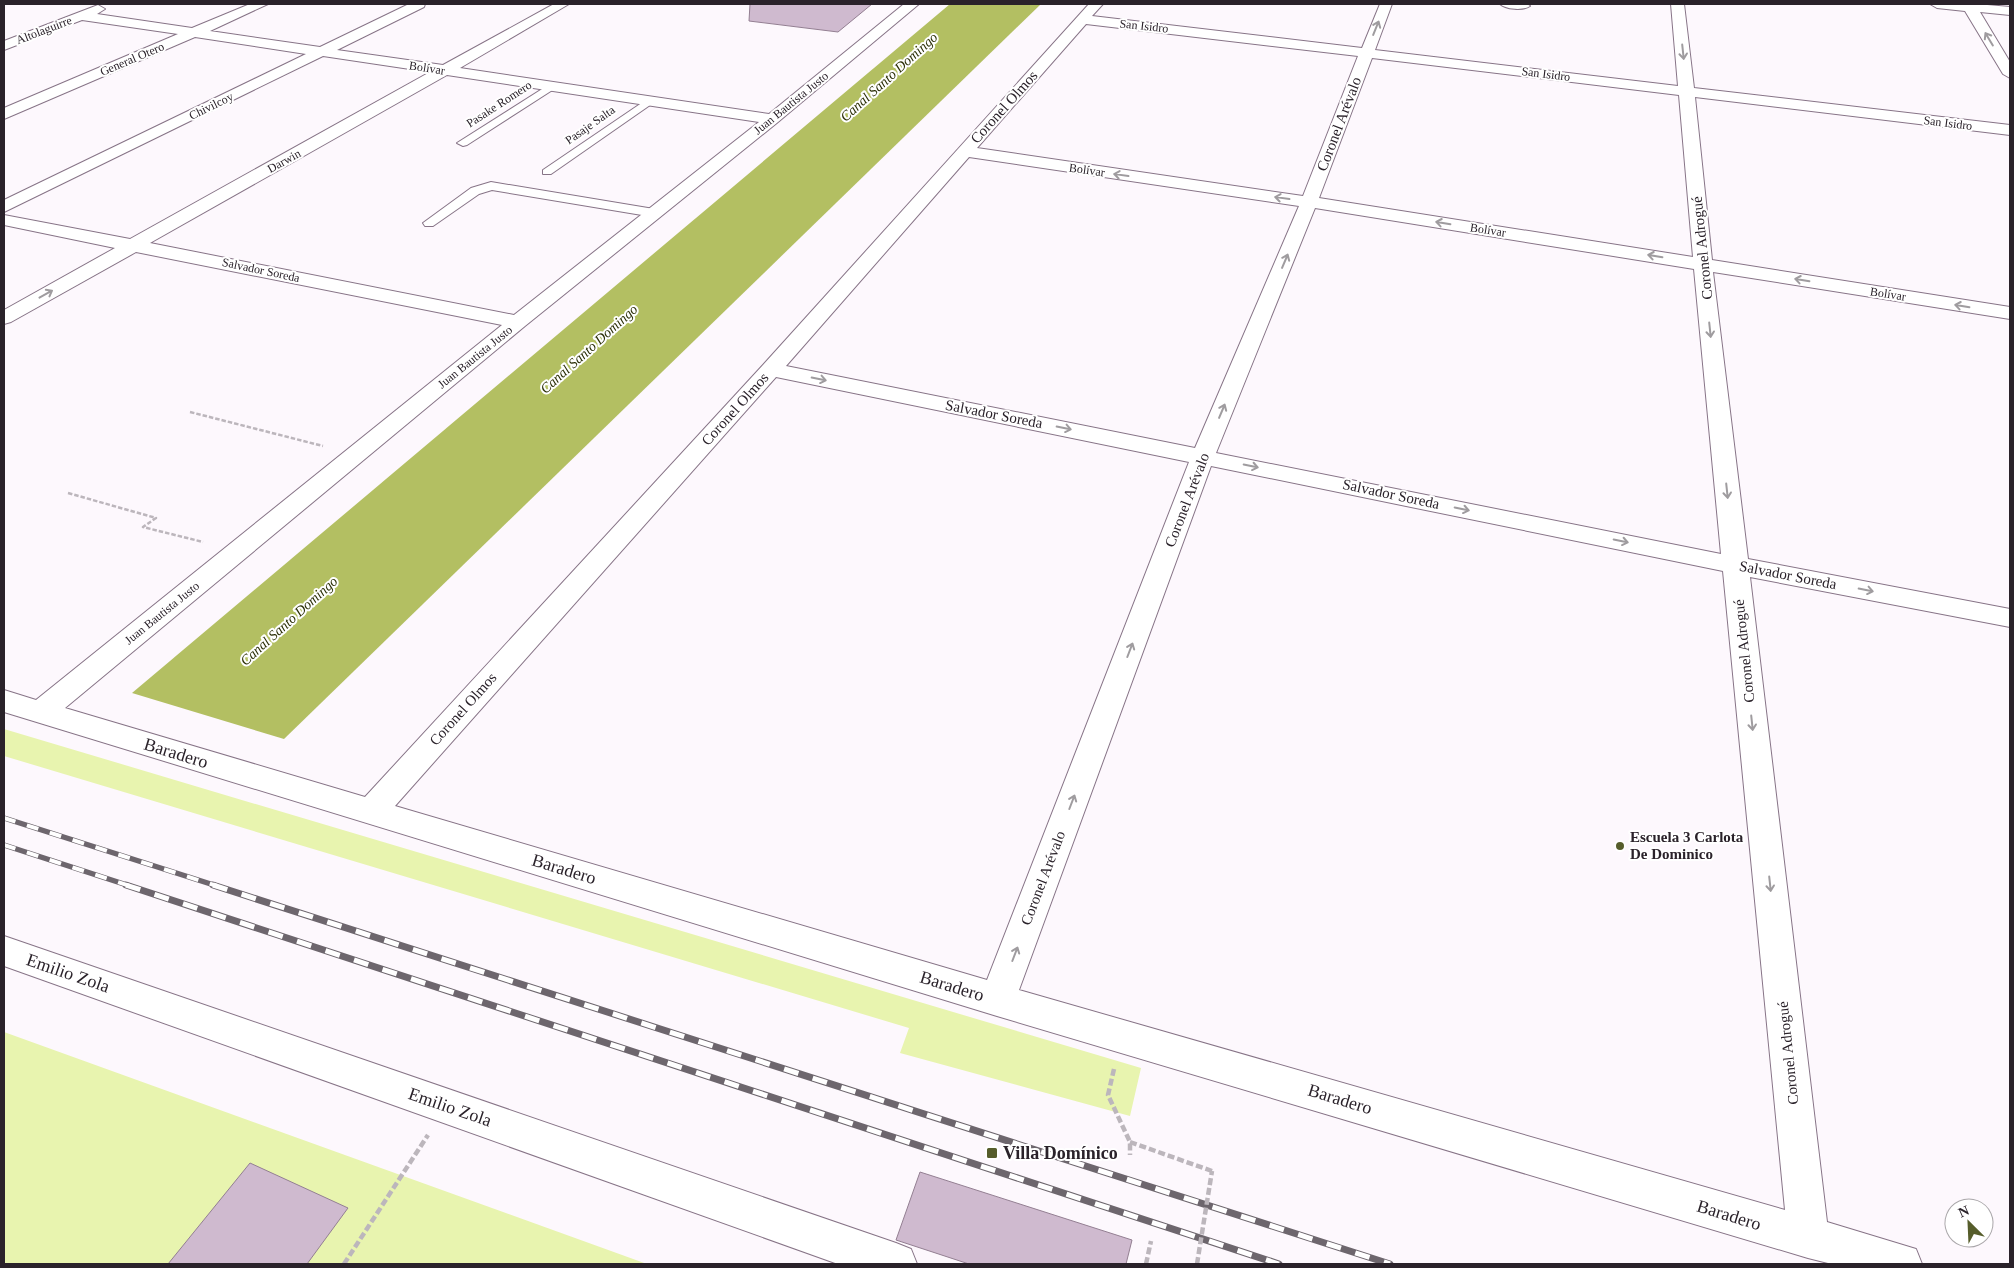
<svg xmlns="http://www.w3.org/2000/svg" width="2014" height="1268" viewBox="0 0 2014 1268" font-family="'Times New Roman',serif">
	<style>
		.green { fill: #e8f4af }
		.water { fill: #b3bf62 }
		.building { fill: #cfbacf; stroke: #937f92 }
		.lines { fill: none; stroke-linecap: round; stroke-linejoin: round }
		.lane-casing { stroke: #877487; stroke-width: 2 }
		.street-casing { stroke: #877487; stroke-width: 2 }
		.path-far1 { stroke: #bcb6bc; stroke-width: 2.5; stroke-dasharray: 4.5 2; stroke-linecap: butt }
		.path { stroke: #bcb6bc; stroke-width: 4.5; stroke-dasharray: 7 3; stroke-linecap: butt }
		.lane { fill: #fff; fill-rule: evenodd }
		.street { fill: #fff; fill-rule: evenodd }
		.rail-far1-casing { stroke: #6d666d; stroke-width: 5.5 }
		.rail-casing { stroke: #6d666d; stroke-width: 7 }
		.rail-far1 { stroke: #fff; stroke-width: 4; stroke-dasharray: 12; stroke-linecap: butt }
		.rail { stroke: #fff; stroke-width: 5; stroke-dasharray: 15; stroke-linecap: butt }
		.path-bridge { stroke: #bcb6bc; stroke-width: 4.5; stroke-dasharray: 7 3; stroke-linecap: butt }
		.oneway { stroke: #9f9c9f }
		.poi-dot { fill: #565d2b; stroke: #fff; stroke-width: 2 }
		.labels { text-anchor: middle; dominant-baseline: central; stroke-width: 4; stroke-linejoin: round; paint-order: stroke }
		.far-street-label { font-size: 12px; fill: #2a222a; stroke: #fff }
		.far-water-label { font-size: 14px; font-style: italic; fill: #2a2e05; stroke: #fff }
		.street-label { font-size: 15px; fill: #2a222a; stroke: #fff }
		.poi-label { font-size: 15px; font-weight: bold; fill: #2a222a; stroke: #fff; text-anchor: start }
		.near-street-label { font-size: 18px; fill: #2a222a; stroke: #fff }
		.near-poi-label { font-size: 18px; font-weight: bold; fill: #2a222a; stroke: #fff; text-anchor: start }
	</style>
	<rect width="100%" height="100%" fill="#fdf8fd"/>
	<g class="green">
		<path d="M4,729L1141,1068L1130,1116L900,1053L909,1028L4,756Z"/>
		<path d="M4,1032L647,1264H4Z"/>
	</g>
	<path class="water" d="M950,4H1041L284,739L132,693Z"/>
	<g class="building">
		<path d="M750,4H872L838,32L749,21Z"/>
		<path d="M250,1163L348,1208L307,1264H168Z"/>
		<path d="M920,1172L1132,1240L1126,1264H969L896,1240Z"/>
	</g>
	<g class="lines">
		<g class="lane-casing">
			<g id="lane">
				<path d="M1500,4H1527L1530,6C1523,11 1505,9 1500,4Z"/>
				<path d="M550,84L555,87L554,89L467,145L463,146L457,143Z"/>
				<path d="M649,98L654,101L653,103L551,174H543V170Z"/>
				<path d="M491,182L654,209L660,213L654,217L492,190L479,194L433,226H425L423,223L471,188Z"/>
			</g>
		</g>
		<g class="street-casing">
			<g id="street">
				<path d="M250,4H268L210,31L320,47L409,4H425L424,7L337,50L443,65L554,4H569L460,68L769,114L904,4H919L778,122L525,326L65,708L365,797L763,365L1089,4H1103L1092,16L1362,48L1380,4H1392L1375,50L1678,86L1671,4H1684L1694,88L2010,125V135L1695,97L1712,260L2010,307V319L1713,272L1748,559L2010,609V627L1750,577L1827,1222L1916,1249L1922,1264H1832L1808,1258L997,1016L4,712V690L36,700L502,325L136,252L11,322L4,324V310L115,248L4,225V215L130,239L430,72L323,56L4,212V200L306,54L195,37L4,119V108L178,34L82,20L4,50V41L98,5L105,9L97,14L192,28ZM1086,24L1358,56L1303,196L977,148ZM1372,58L1679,95L1693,257L1319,198ZM447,75L759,122L514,315L150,243ZM969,157L1299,206L1195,448L786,366ZM1315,208L1694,269L1721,554L1216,453ZM776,377L1189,462L987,980L395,806ZM1211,466L1723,571L1785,1210L1019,990Z"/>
				<path d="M1930,4H1976L2010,7V15L1980,12L2010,62V78L2003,74L1965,11L1937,8Z"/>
				<path d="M4,936L896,1243L911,1249L917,1264H838L4,966Z"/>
			</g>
		</g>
		<g class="path-far1">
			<path d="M190,412L323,446"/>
			<path d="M68,493L156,518L143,527L203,542"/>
		</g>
		<g class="path">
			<path d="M1114,1069L1108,1095L1130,1142V1155"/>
			<path d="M1130,1142L1212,1171"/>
			<path d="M344,1264L428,1135"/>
			<path d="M1146,1264L1151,1241"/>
		</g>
		<use href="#lane" class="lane"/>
		<use href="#street" class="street"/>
		<g class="rail-far1-casing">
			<g id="rail-far1">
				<path d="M4,818L217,886"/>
				<path d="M4,845L130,886"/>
			</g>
		</g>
		<g class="rail-casing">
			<g id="rail">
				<path d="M126,885L1279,1264"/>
				<path d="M213,885L1390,1264"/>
			</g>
		</g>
		<use href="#rail-far1" class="rail-far1"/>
		<use href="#rail" class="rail"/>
		<path class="path-bridge" d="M1197,1264L1212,1171"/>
	</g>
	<defs><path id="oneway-shaft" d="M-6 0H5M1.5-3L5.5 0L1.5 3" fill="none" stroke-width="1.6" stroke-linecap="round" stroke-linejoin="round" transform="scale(1.25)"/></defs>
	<g class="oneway">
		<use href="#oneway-shaft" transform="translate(1376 28) rotate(-68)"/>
		<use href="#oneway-shaft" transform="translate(1989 39) rotate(-121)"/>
		<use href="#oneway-shaft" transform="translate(1683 52) rotate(84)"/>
		<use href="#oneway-shaft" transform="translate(1121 175) rotate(-172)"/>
		<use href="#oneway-shaft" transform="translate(1282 198) rotate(-172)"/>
		<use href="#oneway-shaft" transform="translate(1443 223) rotate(-171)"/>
		<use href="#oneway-shaft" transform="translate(1655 256) rotate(-171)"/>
		<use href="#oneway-shaft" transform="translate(1285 261) rotate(-67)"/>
		<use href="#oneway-shaft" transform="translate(1802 280) rotate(-171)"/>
		<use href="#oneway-shaft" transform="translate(46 294) rotate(-29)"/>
		<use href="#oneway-shaft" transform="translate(1962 306) rotate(-171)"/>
		<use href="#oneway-shaft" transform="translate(1710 330) rotate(84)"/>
		<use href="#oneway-shaft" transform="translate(819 379) rotate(11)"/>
		<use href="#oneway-shaft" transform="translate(1222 411) rotate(-67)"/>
		<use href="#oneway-shaft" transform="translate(1064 428) rotate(11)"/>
		<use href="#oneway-shaft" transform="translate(1251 466) rotate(12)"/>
		<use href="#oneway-shaft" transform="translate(1727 491) rotate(84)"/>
		<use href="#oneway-shaft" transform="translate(1462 509) rotate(12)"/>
		<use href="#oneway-shaft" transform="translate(1621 541) rotate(12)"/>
		<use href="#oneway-shaft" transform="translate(1866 590) rotate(11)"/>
		<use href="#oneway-shaft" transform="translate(1130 650) rotate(-69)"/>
		<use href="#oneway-shaft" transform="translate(1752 723) rotate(84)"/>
		<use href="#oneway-shaft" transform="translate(1072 802) rotate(-69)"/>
		<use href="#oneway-shaft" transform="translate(1770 884) rotate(84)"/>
		<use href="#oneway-shaft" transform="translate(1015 954) rotate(-69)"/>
	</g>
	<g class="poi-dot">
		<circle cx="1620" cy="846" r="5"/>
		<rect x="986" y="1147" width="12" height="12" rx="2.5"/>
	</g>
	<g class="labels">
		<g class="far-street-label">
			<text transform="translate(1144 26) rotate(6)">San Isidro</text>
			<text transform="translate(44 30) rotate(-21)">Altolaguirre</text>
			<text transform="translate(132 59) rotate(-23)">General Otero</text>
			<text transform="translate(427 68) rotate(9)">Bolívar</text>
			<text transform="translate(1546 74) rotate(7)">San Isidro</text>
			<text transform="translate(791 103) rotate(-39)">Juan Bautista Justo</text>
			<text transform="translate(499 104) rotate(-33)">Pasake Romero</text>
			<text transform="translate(211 106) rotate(-26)">Chivilcoy</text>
			<text transform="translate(1948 123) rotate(7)">San Isidro</text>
			<text transform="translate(590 125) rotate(-35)">Pasaje Salta</text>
			<text transform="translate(284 161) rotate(-29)">Darwin</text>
			<text transform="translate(1087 170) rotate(8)">Bolívar</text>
			<text transform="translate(1488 230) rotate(9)">Bolívar</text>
			<text transform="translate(261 270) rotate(12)">Salvador Soreda</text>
			<text transform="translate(1888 294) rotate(9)">Bolívar</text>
			<text transform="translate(475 357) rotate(-39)">Juan Bautista Justo</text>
			<text transform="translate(162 613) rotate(-39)">Juan Bautista Justo</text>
		</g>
		<g class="far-water-label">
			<text transform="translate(889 77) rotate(-42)">Canal Santo Domingo</text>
			<text transform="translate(589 349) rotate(-42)">Canal Santo Domingo</text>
			<text transform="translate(289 621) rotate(-42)">Canal Santo Domingo</text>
		</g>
		<g class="street-label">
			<text transform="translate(1004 107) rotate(-48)">Coronel Olmos</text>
			<text transform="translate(1339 124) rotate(-69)">Coronel Arévalo</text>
			<text transform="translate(1702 248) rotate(-96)">Coronel Adrogué</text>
			<text transform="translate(735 409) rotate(-48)">Coronel Olmos</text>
			<text transform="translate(994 414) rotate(11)">Salvador Soreda</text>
			<text transform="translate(1391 494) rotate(12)">Salvador Soreda</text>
			<text transform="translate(1187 500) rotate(-69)">Coronel Arévalo</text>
			<text transform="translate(1788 575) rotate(11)">Salvador Soreda</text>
			<text transform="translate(1744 651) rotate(-96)">Coronel Adrogué</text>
			<text transform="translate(463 709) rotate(-48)">Coronel Olmos</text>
			<text transform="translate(1043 878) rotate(-69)">Coronel Arévalo</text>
			<text transform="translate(1788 1053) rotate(-96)">Coronel Adrogué</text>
		</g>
		<g class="poi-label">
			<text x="1630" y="837">Escuela 3 Carlota<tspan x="1630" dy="17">De Dominico</tspan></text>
		</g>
		<g class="near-street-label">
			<text transform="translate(176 753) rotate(17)">Baradero</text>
			<text transform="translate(564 869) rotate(17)">Baradero</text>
			<text transform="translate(68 973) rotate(19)">Emilio Zola</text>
			<text transform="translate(952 986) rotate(17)">Baradero</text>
			<text transform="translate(1340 1099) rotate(17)">Baradero</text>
			<text transform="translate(450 1107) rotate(19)">Emilio Zola</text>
			<text transform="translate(1729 1215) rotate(17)">Baradero</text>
		</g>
		<g class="near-poi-label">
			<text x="1003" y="1153">Villa Domínico</text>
		</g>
	</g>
	<rect width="2014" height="1268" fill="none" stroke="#2a222a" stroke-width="10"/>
	<g transform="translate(1969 1223) rotate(336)"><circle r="24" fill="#ffffff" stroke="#aaa7aa"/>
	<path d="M0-4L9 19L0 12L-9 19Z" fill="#565d2b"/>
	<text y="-8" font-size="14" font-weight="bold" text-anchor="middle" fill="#2a222a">N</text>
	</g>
</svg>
